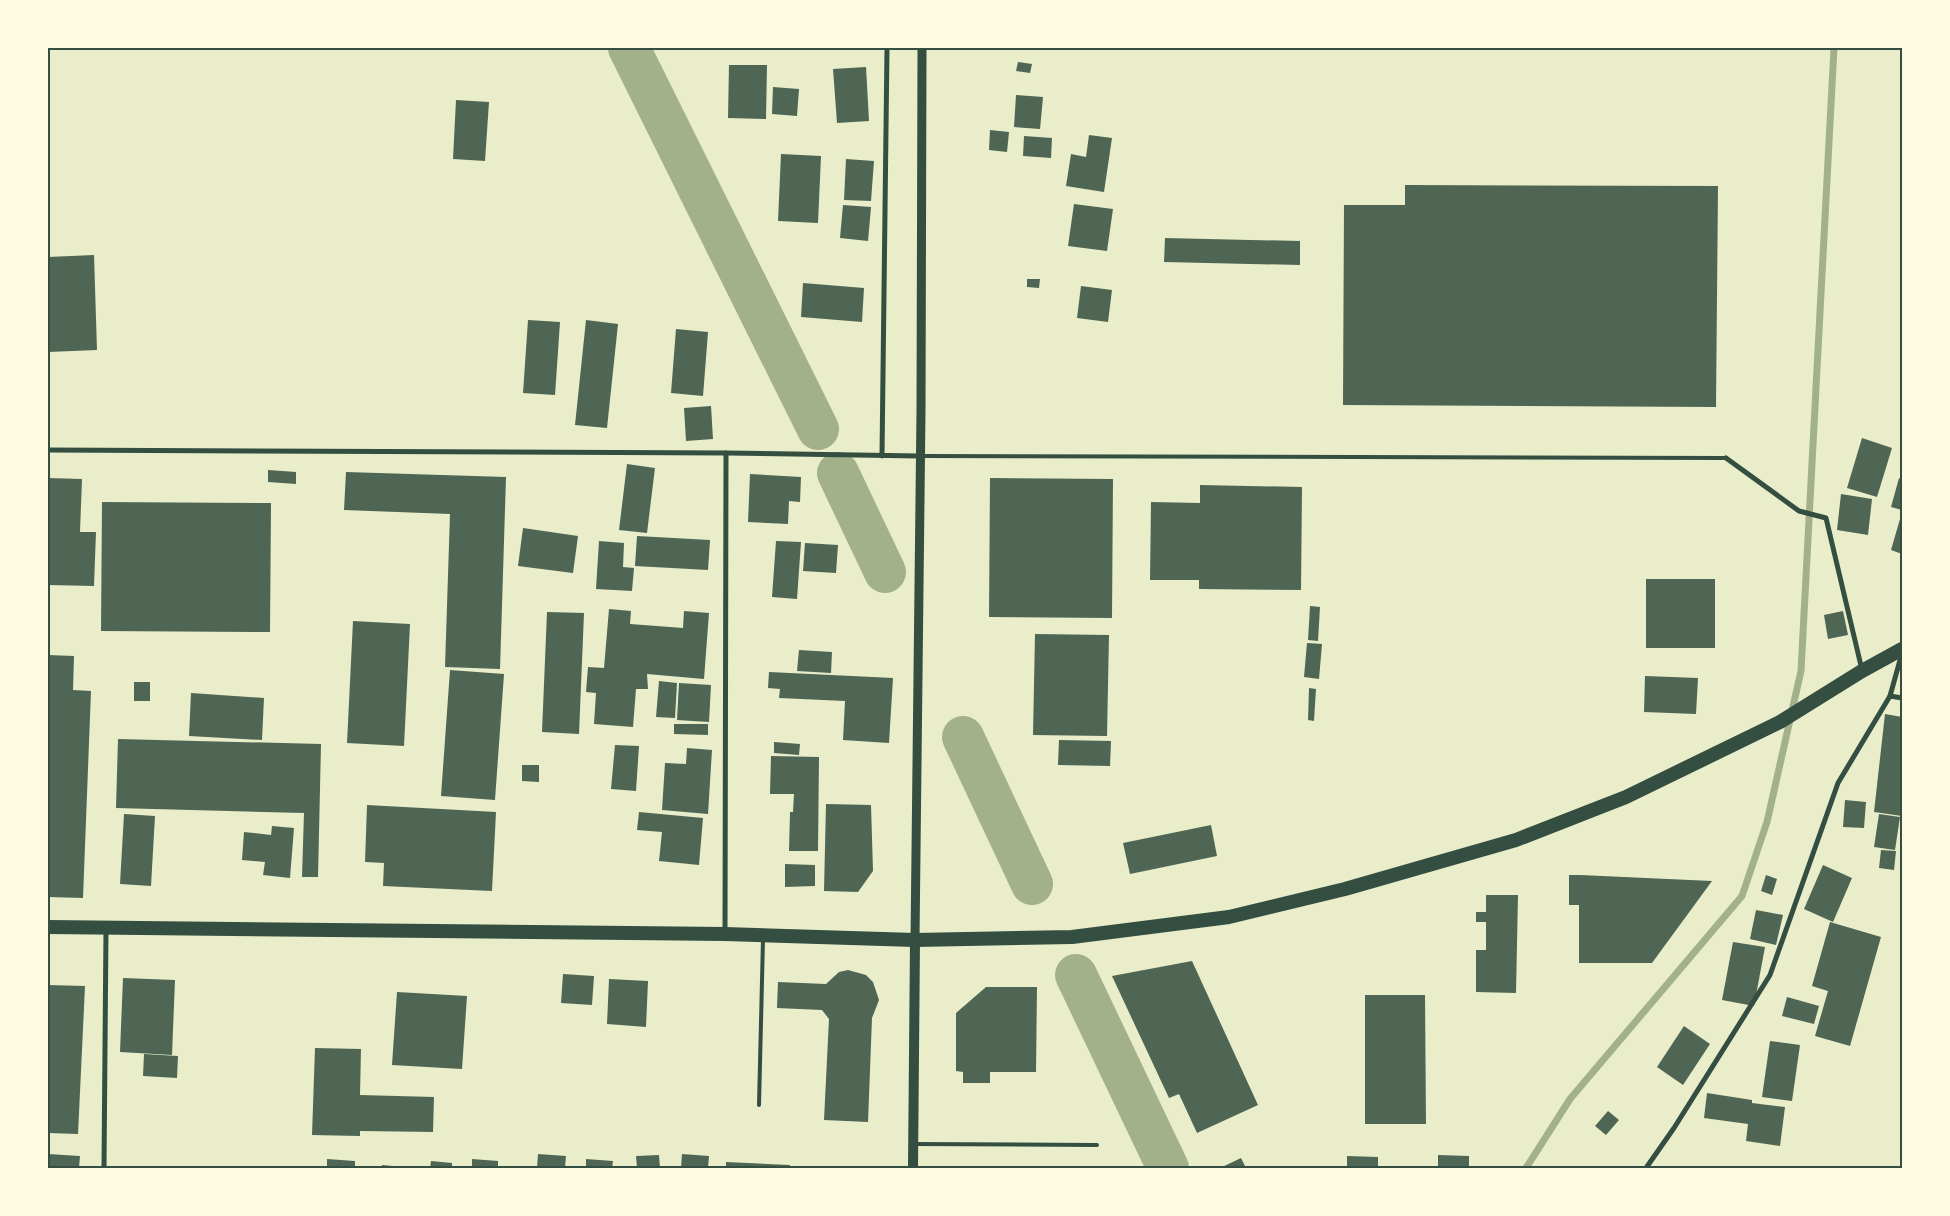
<svg xmlns="http://www.w3.org/2000/svg" width="1950" height="1216" viewBox="0 0 1950 1216" font-family="Cabin,sans-serif">
	<style>
		.lines { fill: none; stroke-linecap: round; stroke-linejoin: round }
		.stream { stroke: #a3b18a; stroke-width: 7 }
		.river { stroke: #a3b18a; stroke-width: 42 }
		.building { fill: #4f6655 }
		.service { stroke: #344e41; stroke-width: 4 }
		.minor { stroke: #344e41; stroke-width: 5 }
		.tertiary { stroke: #344e41; stroke-width: 9 }
		.secondary { stroke: #344e41; stroke-width: 10 }
		.trunk { stroke: #344e41; stroke-width: 14 }
		.neatline { fill: none; stroke: #344e41; stroke-width: 2 }
	</style>
	<rect width="100%" height="100%" fill="#e9edc9"/>
	<g class="lines">
		<path class="stream" d="M1526,1168L1570,1099L1742,896L1767,822L1801,671L1834,48"/>
		<g class="river">
			<path d="M629,48L818,429"/>
			<path d="M838,473L885,572"/>
			<path d="M963,737L1032,884"/>
			<path d="M1076,975L1168,1168"/>
		</g>
	</g>
	<g class="building">
		<path d="M1018,62L1032,64L1030,73L1016,71Z"/>
		<path d="M729,65H767L766,119L728,118Z"/>
		<path d="M866,67L869,121L837,123L833,69Z"/>
		<path d="M773,87L799,89L797,116L772,114Z"/>
		<path d="M1016,95L1043,97L1040,129L1014,127Z"/>
		<path d="M456,100L489,102L485,161L453,159Z"/>
		<path d="M990,130L1009,132L1007,152L989,150Z"/>
		<path d="M1089,135L1112,138L1104,192L1066,186L1071,154L1086,157Z"/>
		<path d="M1024,136L1052,138L1051,158L1023,156Z"/>
		<path d="M781,154L821,156L818,223L778,221Z"/>
		<path d="M846,159L874,161L871,201L844,200Z"/>
		<path d="M1405,185L1718,186L1716,407L1343,405L1344,205H1405Z"/>
		<path d="M1074,204L1113,209L1107,251L1068,246Z"/>
		<path d="M843,205L871,207L868,241L840,238Z"/>
		<path d="M1165,238L1300,241V265L1164,262Z"/>
		<path d="M94,255L97,350L48,352V257Z"/>
		<path d="M1027,279H1040L1039,288L1027,287Z"/>
		<path d="M803,283L864,288L862,322L801,317Z"/>
		<path d="M1081,286L1112,290L1108,322L1077,318Z"/>
		<path d="M528,320L560,322L555,395L523,393Z"/>
		<path d="M586,320L618,324L607,428L575,425Z"/>
		<path d="M676,329L708,332L703,396L671,393Z"/>
		<path d="M711,406L713,439L686,441L684,408Z"/>
		<path d="M1862,438L1892,448L1877,497L1847,488Z"/>
		<path d="M627,464L655,468L647,533L619,530Z"/>
		<path d="M268,470L296,472V484L268,482Z"/>
		<path d="M346,472L506,477L500,669L445,667L450,514L344,510Z"/>
		<path d="M750,474L801,477L800,502L789,501L788,524L748,522Z"/>
		<path d="M48,478L82,479L80,532H96L94,586L48,585Z"/>
		<path d="M990,478L1113,479L1112,618L989,617Z"/>
		<path d="M1899,478L1902,479V510L1891,507Z"/>
		<path d="M1200,485L1302,487L1301,590L1199,589V580H1150L1151,502L1200,503Z"/>
		<path d="M1841,494L1872,499L1868,535L1837,530Z"/>
		<path d="M102,502L271,503L270,632L101,631Z"/>
		<path d="M1902,512V554L1891,550Z"/>
		<path d="M523,528L578,536L573,573L518,566Z"/>
		<path d="M637,536L710,540L708,570L635,566Z"/>
		<path d="M599,541L624,543L623,567L634,568L632,591L596,589Z"/>
		<path d="M776,541L801,542L797,599L772,597Z"/>
		<path d="M805,543L838,545L836,573L803,571Z"/>
		<rect x="1646" y="579" width="69" height="69"/>
		<path d="M1310,606L1320,607L1318,641L1308,640Z"/>
		<path d="M609,609L631,611L630,624L683,628L684,611L709,613L704,679L647,674L648,689H636L633,727L594,724L596,693L586,692L588,667L604,668Z"/>
		<path d="M1843,611L1848,635L1828,639L1824,615Z"/>
		<path d="M547,612L584,613L579,734L542,732Z"/>
		<path d="M353,621L410,624L404,746L347,743Z"/>
		<path d="M1035,634L1109,635L1107,736L1033,735Z"/>
		<path d="M1307,643L1322,644L1319,679L1304,677Z"/>
		<path d="M799,650L832,652L831,673L797,671Z"/>
		<path d="M48,655L74,656L73,690L91,691L83,898L48,897Z"/>
		<path d="M450,670L504,674L495,800L441,796Z"/>
		<path d="M769,672L893,678L889,743L843,740L845,701L779,698L780,689L768,688Z"/>
		<path d="M1645,676L1698,678L1696,714L1644,712Z"/>
		<path d="M659,681L677,683L675,718L656,717Z"/>
		<rect x="134" y="682" width="16" height="19"/>
		<path d="M679,683L711,685L709,722L677,720Z"/>
		<path d="M1309,688L1316,689L1314,721L1308,720Z"/>
		<path d="M191,693L264,698L262,740L189,736Z"/>
		<path d="M1885,714L1902,717V816L1874,812Z"/>
		<path d="M674,724H708V735L674,734Z"/>
		<path d="M118,739L321,744L318,877H302L304,813L116,808Z"/>
		<path d="M1059,740L1111,741L1110,766L1058,765Z"/>
		<path d="M774,742L800,744L799,755L774,753Z"/>
		<path d="M615,745L639,746L636,791L611,789Z"/>
		<path d="M687,748L712,750L708,814L662,810L665,763L686,764Z"/>
		<path d="M771,756L819,757L818,851H789L790,812H793L794,794H770Z"/>
		<path d="M522,765H539V782L522,781Z"/>
		<path d="M1845,800L1866,802L1864,828L1843,827Z"/>
		<path d="M826,804L871,805L873,871L858,892L824,891Z"/>
		<path d="M367,805L496,812L492,891L383,886L384,863L365,862Z"/>
		<path d="M639,812L703,818L699,865L659,861L662,832L637,830Z"/>
		<path d="M124,814L155,816L151,886L120,884Z"/>
		<path d="M1879,814L1900,817L1895,850L1874,847Z"/>
		<path d="M1211,825L1217,856L1130,874L1123,843Z"/>
		<path d="M272,826L294,828L290,878L263,875L265,862L242,860L244,832L271,835Z"/>
		<path d="M1881,850L1896,851L1894,870L1879,868Z"/>
		<path d="M785,864L815,865V886L785,887Z"/>
		<path d="M1823,865L1852,878L1833,922L1804,909Z"/>
		<path d="M1569,875H1580L1712,881L1652,963H1579V905H1569Z"/>
		<path d="M1766,875L1777,879L1772,895L1761,891Z"/>
		<path d="M1486,895H1518L1516,993L1476,992V950H1486V922H1476V912H1486Z"/>
		<path d="M1756,910L1783,915L1776,945L1750,939Z"/>
		<path d="M1830,922L1881,937L1850,1046L1815,1036L1828,991L1812,986Z"/>
		<path d="M1733,942L1765,947L1754,1006L1722,1000Z"/>
		<path d="M1192,961L1258,1105L1197,1133L1179,1094L1169,1098L1112,976Z"/>
		<path d="M848,970L866,975L873,982L879,1000L872,1018L868,1122L824,1120L829,1019L822,1010L777,1008L778,982L826,984L839,972Z"/>
		<path d="M563,974L594,976L592,1005L561,1003Z"/>
		<path d="M123,978L175,980L172,1055L120,1052Z"/>
		<path d="M609,979L648,981L646,1027L607,1024Z"/>
		<path d="M48,985L85,986L78,1134L48,1133Z"/>
		<path d="M986,987H1037L1036,1072H990V1083H963V1072L956,1071V1013Z"/>
		<path d="M397,992L467,996L462,1069L392,1065Z"/>
		<path d="M1365,995H1425L1426,1124H1365Z"/>
		<path d="M1787,997L1819,1006L1814,1024L1782,1016Z"/>
		<path d="M1684,1026L1710,1044L1683,1085L1657,1067Z"/>
		<path d="M1770,1041L1800,1045L1792,1101L1762,1097Z"/>
		<path d="M315,1048L361,1049L360,1095L434,1097L433,1132L360,1131V1136L312,1135Z"/>
		<path d="M144,1054L178,1056L177,1078L143,1076Z"/>
		<path d="M1707,1093L1752,1100V1103L1785,1107L1780,1146L1746,1141L1748,1124L1704,1118Z"/>
		<path d="M1608,1111L1619,1120L1606,1135L1595,1126Z"/>
		<path d="M48,1154L80,1156L79,1168H48Z"/>
		<path d="M538,1154L566,1156L565,1168H537Z"/>
		<path d="M682,1154L709,1156L708,1168H681Z"/>
		<path d="M659,1155L660,1168H637L636,1156Z"/>
		<path d="M1438,1155L1469,1156V1168H1438Z"/>
		<path d="M1347,1156L1378,1157V1168H1347Z"/>
		<path d="M1241,1158L1246,1168H1220Z"/>
		<path d="M327,1159L355,1161V1168H327Z"/>
		<path d="M472,1159L498,1161V1168H472Z"/>
		<path d="M586,1159L613,1161L612,1168H586Z"/>
		<path d="M431,1161L452,1163V1168H430Z"/>
		<path d="M726,1162L790,1165V1168H726Z"/>
		<path d="M382,1165L404,1167L403,1168H381Z"/>
	</g>
	<g class="lines">
		<g class="service">
			<path d="M922,456L1726,458"/>
			<path d="M759,1105L763,939"/>
			<path d="M913,1144L1097,1145"/>
		</g>
		<g class="minor">
			<path d="M48,450L726,453L919,456"/>
			<path d="M882,456L887,48"/>
			<path d="M1726,458L1799,511L1826,518L1862,670"/>
			<path d="M1890,696L1902,698"/>
			<path d="M725,933L726,453"/>
			<path d="M104,1168L106,929"/>
			<path d="M1646,1168L1674,1128L1770,975L1838,783L1890,696L1902,653"/>
		</g>
		<path class="tertiary" d="M915,940L921,411L922,48"/>
		<path class="secondary" d="M913,1168L915,940"/>
		<path class="trunk" d="M48,927L725,934L915,940L1072,937L1229,917L1345,889L1516,840L1626,797L1780,722L1862,671L1902,649"/>
	</g>
	<rect width="1950" height="1216" fill="none" stroke="#fefae0" stroke-width="98"/>
	<rect x="49" y="49" width="1852" height="1118" class="neatline"/>
</svg>
